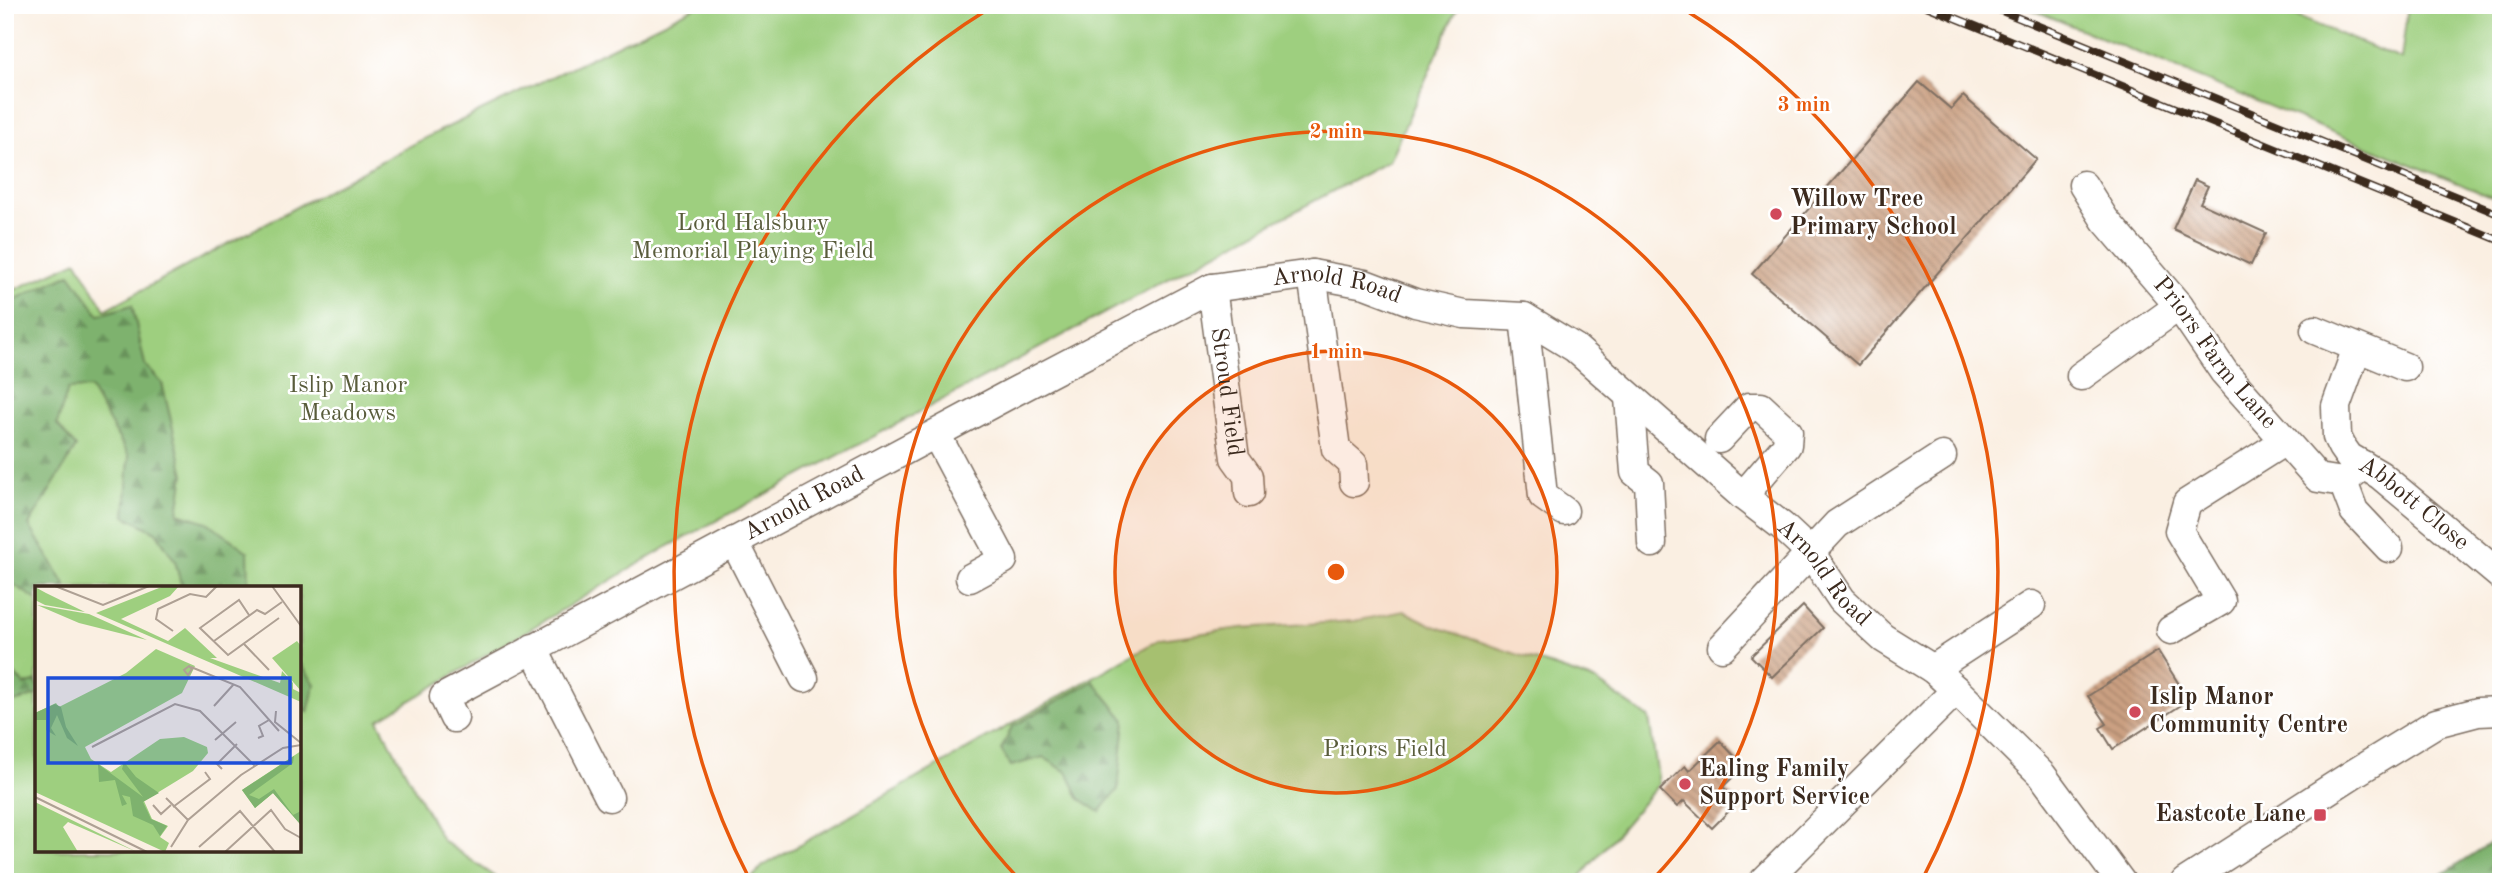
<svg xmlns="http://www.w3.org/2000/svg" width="2506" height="887" viewBox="0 0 2506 887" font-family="'Old Standard TT',serif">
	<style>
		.green { fill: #9ecf7f; stroke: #6c7c4e; stroke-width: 2; fill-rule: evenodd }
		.forest { fill: url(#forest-firs); stroke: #5c6e46; stroke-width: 2 }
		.building { fill: url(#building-back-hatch) }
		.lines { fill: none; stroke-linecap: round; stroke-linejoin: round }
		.minor-casing { stroke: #7e6f63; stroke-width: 31 }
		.minor { stroke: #fff; stroke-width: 28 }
		.rail-casing { stroke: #3b2a1e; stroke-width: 8 }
		.rail { stroke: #fff; stroke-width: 5; stroke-dasharray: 16; stroke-linecap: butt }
		.ring { fill: none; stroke: #e8590c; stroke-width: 3.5 }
		.poi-dot { fill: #d1495b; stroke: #fff; stroke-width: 2.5 }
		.labels { text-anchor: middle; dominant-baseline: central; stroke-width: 5; stroke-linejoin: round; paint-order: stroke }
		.poi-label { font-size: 24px; font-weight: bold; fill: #3b2a1e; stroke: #fff; text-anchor: start }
		.park-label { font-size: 24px; fill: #595c3b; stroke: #fff }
		.street-label { font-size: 24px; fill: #3b2a1e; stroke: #fff }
		.inset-road { fill: none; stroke: #aea094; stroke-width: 2 }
		.view { fill: #1d4ed8; fill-opacity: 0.15; stroke: #1d4ed8; stroke-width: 3.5 }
		.inset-edge { fill: none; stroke: #3b2a1e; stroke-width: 3.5 }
		.centre { fill: #e8590c; stroke: #fff; stroke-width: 3.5 }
		.ring-label { font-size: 21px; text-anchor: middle; font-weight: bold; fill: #e8590c; stroke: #fff; stroke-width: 5; stroke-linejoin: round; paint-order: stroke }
	</style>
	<defs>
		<pattern id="forest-firs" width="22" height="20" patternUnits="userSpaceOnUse" patternTransform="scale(1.75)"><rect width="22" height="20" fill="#7eb26e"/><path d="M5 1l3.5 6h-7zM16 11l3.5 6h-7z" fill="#68915a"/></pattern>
		<pattern id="building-back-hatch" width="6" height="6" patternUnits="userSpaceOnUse" patternTransform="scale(1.75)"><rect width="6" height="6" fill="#cba082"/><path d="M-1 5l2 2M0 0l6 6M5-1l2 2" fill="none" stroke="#a6836a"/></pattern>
	</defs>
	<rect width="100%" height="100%" fill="#fff"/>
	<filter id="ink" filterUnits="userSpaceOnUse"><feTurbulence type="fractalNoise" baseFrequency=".0143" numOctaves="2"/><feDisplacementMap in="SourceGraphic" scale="14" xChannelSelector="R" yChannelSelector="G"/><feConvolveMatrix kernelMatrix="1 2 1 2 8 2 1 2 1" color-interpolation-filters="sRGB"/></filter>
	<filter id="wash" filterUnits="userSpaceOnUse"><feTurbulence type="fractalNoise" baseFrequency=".00686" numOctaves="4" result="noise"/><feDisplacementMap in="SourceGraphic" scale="28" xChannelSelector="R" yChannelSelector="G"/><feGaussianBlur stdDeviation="1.57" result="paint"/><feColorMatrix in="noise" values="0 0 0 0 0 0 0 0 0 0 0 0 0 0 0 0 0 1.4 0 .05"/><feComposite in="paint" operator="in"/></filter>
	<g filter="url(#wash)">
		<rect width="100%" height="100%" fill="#faefe2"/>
		<g class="green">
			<path d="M699,5H1459L1389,161L667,547L378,720L442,840L503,882H5V294L77,261L105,310L417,142ZM37,588H299V850H37Z"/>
			<path d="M2021,5H2268L2401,59L2408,5H2492L2501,14V201Z"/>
			<path d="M1404,611L1434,626L1596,681L1649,718L1659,784L1576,882H748L763,866L1160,639L1241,628L1354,621Z"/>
		</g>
		<g class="forest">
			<path d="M70,274L99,315L132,305L145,365L162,383L184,474L178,513L207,522L248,552L249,588H182L175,561L156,532L125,516L129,456L90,388L68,389L57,424L76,447L29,525L67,588H37V600L5,579V304Z"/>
			<path d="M5,662L24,685L37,681V695L5,705Z"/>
			<path d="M299,662L315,684L308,712L299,703Z"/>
			<path d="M1093,681L1125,720L1118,789L1100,812L1079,798L1068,773L1043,757L1011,766L1001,750L1012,727Z"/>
			<path d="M2501,836V882H2431Z"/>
		</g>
		<g id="blocks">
			<g class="building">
				<path d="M1919,82L1951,109L1963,96L2036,159L1858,365L1752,274Z"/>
				<path d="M2195,180L2208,186L2200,203L2266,233L2251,265L2173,229Z"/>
				<path d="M1803,606L1823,628L1772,677L1751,656Z"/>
				<path d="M2158,651L2189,700L2113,749L2100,728L2107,724L2088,696Z"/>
				<path d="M1720,741L1744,766L1723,787L1738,802L1712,828L1684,801L1677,807L1660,790L1685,766L1689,771Z"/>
			</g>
		</g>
	</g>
	<g filter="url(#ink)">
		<use href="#blocks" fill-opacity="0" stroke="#7e6f63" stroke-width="2"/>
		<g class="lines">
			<g class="minor-casing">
				<g id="minor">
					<path id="s1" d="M2083,185L2105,220L2179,306L2224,372L2318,478L2343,482L2363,465"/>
					<path d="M1312,274L1336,449L1353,464L1354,482"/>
					<path id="s2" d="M1212,288L1235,458L1248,476L1249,493"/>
					<path d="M1524,317L1543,496L1564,511"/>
					<path d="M2315,330L2405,367"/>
					<path id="s3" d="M2357,348L2336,406L2337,437L2342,447L2349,457L2380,475L2501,576"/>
					<path d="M2081,376L2179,306"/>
					<path d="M1629,398L1635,472L1649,483L1652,543"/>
					<path d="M936,434L1003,560L970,578"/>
					<path d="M1719,439L1749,407H1761L1788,432L1787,445L1743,496"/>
					<path d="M2343,482L2354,511L2389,548"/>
					<path d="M734,541L804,678"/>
					<path d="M2171,630L2221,601L2179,531L2187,503L2285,441"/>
					<path d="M1722,647L1837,524L1942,456"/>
					<path d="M533,648L609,797"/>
					<path d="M1933,669L2031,605"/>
					<path id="s4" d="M454,718L444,697L1006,396L1212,288L1312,274L1365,284L1415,303L1464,314L1524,317L1575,348L1743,496L1782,526L1810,552L1842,600L1883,638L1933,669L1956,690L2042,775L2121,882"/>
					<path d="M1763,882L1956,690"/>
					<path d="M2185,882L2353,774L2436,723L2478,712L2501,711"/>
				</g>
			</g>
			<use href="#minor" class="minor"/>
			<g class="rail-casing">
				<g id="rail">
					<path d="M1924,5L2501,241"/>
					<path d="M1987,5L2501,215"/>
				</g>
			</g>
			<use href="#rail" class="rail"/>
		</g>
	</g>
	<circle cx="1336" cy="572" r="221" fill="#e8590c" fill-opacity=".12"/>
	<g class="ring">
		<circle cx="1336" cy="572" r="221"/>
		<path d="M1021 881A441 441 0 1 1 1651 881"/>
		<path d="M749 878A662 662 0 0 1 990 8M1682 8A662 662 0 0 1 1923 878"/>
	</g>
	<g class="poi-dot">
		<circle cx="1776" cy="214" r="7"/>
		<circle cx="2135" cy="712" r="7"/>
		<circle cx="1685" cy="784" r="7"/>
		<rect x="2313" y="808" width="14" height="14" rx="3.5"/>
	</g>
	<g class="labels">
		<g class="poi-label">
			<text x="1790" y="200">Willow Tree<tspan x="1790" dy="28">Primary School</tspan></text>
			<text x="2149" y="698">Islip Manor<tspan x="2149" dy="28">Community Centre</tspan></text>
			<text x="1699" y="770">Ealing Family<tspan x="1699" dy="28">Support Service</tspan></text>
			<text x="2306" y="815" text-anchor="end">Eastcote Lane</text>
		</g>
		<g class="park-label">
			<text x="753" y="224">Lord Halsbury<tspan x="753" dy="28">Memorial Playing Field</tspan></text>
			<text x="348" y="386">Islip Manor<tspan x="348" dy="28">Meadows</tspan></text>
			<text x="1385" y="750">Priors Field</text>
		</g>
		<g class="street-label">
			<text stroke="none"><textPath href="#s4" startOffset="1020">Arnold Road</textPath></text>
			<text stroke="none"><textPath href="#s1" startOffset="214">Priors Farm Lane</textPath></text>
			<text stroke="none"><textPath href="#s2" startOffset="105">Stroud Field</textPath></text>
			<text stroke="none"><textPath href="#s4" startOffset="432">Arnold Road</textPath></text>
			<text stroke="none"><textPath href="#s3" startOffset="196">Abbott Close</textPath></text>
			<text stroke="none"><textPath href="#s4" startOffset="1608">Arnold Road</textPath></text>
		</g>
	</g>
	<g transform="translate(35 586)">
		<rect width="266" height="266" fill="#faefe2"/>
		<path d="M129,0H144L135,10L86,33L133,55L150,42L182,72H175L245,97L247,85L258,97V103L266,107V116L61,27ZM0,1L11,7L50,26L10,19L0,14ZM2,19L54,28L112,54L44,37ZM262,55L266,60V105L237,72ZM121,63L160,80L147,107L50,161L56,173L76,186L125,153L149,151L172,161L173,167L158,185L109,215L117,233L133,240L125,251L134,257L130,266L0,206V127L21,117L24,121L91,87ZM266,165V239L238,207L220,222L207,204ZM0,216L102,266L33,236L28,241L43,266H0Z" fill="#9ecf7f"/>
		<path d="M20,118L26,121L31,141L43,160L32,152L22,129L16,142L21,150L11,144V134H0V127ZM259,170L258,177L214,209L224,213L239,203L258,229L266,225L265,238L238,207L220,222L207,204ZM89,176L101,191L124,207L108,216L116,233L132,240L125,250L118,239L98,230L95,211L87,209L92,218L87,220L80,194L64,196L63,178L108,211L87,183Z" fill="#7eb26e"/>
		<path class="inset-road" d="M20,0L68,19L114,0M237,0L266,40M214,29L204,14L165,42L193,69L244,32M138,45L121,33L123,23L155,8L171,11L182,0M179,55L222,24L230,28L247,16M209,58L234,84M154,80L157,83L153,89L149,84ZM156,81L205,101L244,145M179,120L199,98M241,125L240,136L266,157M223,152L228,150L224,140L234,134M180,154L201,136M57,161L140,118L165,125L220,180M187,183L182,178L202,158M0,211L112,266M131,212L153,234M118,219L126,228L136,219M138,221L175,193L170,186M136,261L153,234L206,189L248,162L266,159M164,261L205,225L240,266M190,266L236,224L250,243L266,252"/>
		<path class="view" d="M13,92H255V177H13Z"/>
		<rect width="266" height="266" class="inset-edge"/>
	</g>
	<circle cx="1336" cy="572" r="10" class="centre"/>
	<g class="ring-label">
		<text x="1804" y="111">3 min</text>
		<text x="1336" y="138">2 min</text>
		<text x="1336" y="358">1 min</text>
	</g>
	<rect width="2506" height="887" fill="none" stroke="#fff" stroke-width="28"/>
</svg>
